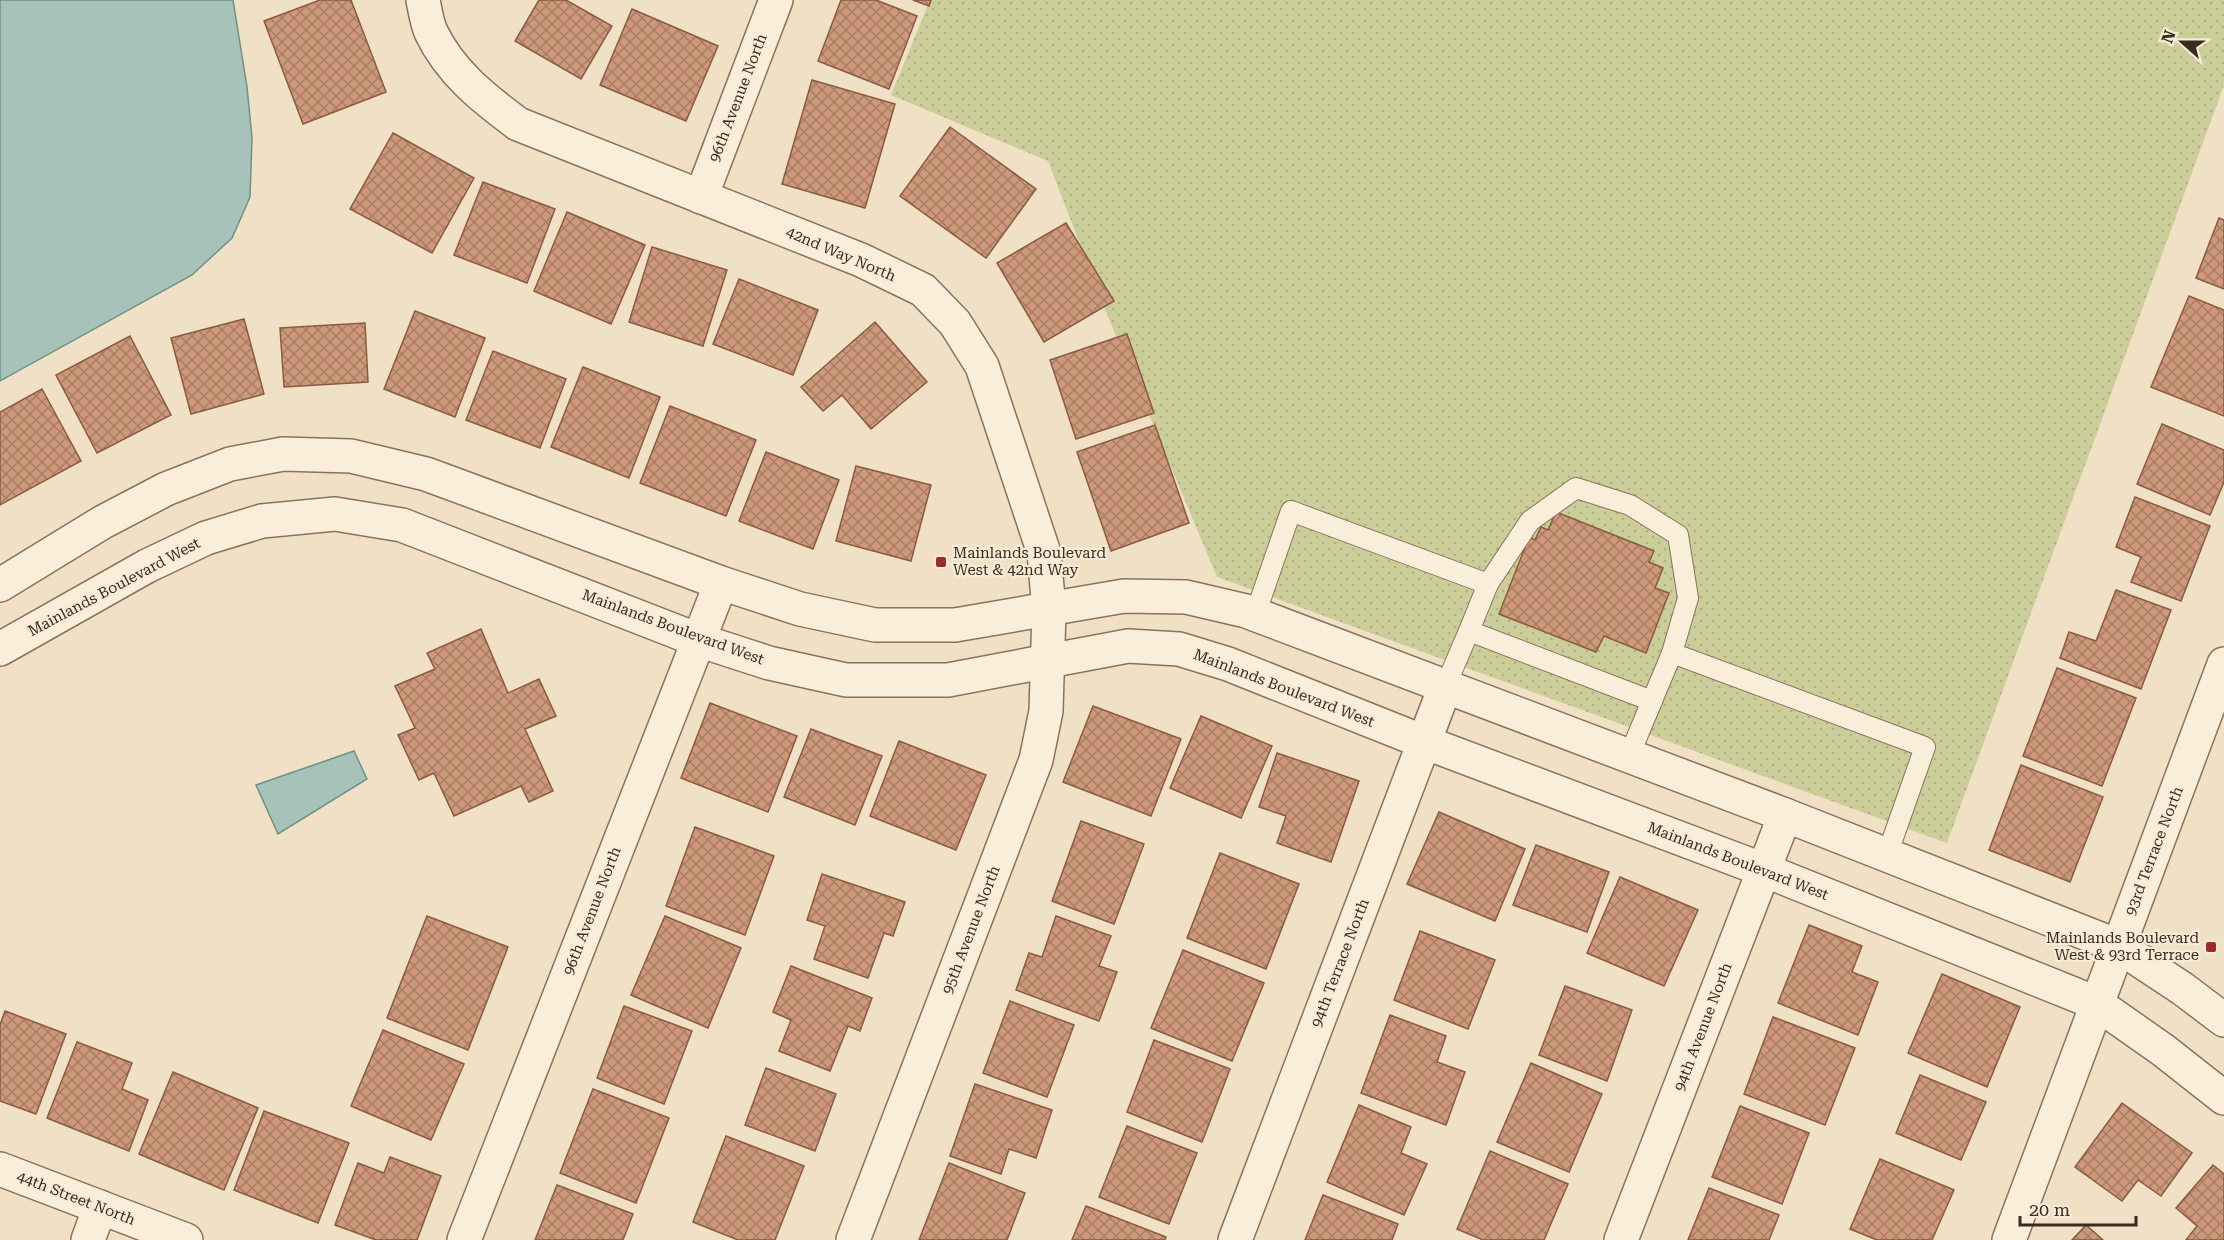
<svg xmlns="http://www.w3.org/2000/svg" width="2224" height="1240" viewBox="0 0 2224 1240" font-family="'Roboto Serif',serif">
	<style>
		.grass { fill: url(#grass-dots) }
		.water { fill: #a7c3b9; stroke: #6e9186; stroke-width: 1.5 }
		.building { fill: url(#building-cross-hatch); stroke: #8a5a41; stroke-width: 1.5 }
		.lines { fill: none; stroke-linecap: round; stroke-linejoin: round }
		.service-casing { stroke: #8b725b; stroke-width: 22 }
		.minor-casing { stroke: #8b725b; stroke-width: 36 }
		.tertiary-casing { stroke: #8b725b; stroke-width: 36 }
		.service { stroke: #f9eeda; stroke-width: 20 }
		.minor { stroke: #f9eeda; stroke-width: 33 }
		.tertiary { stroke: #f9eeda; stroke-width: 33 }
		.poi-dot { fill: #9b2a32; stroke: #f6ebd6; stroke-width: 2 }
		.labels { text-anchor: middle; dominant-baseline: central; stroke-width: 4.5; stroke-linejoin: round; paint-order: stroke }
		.street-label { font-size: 15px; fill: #3b2b1f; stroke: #f6ebd6 }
		.poi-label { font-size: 15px; fill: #3b2b1f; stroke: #f6ebd6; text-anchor: start }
	</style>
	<defs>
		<pattern id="grass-dots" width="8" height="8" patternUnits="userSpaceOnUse" patternTransform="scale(1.5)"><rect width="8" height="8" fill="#cbce99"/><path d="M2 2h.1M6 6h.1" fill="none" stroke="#afb183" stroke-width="1.8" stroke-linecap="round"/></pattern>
		<pattern id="building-cross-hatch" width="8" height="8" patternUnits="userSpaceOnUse" patternTransform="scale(1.5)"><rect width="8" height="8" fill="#ce997b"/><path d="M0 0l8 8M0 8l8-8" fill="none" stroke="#a87d64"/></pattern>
	</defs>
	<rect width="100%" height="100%" fill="#efe0c6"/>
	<path class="grass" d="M930,0H2224V85L1947,843L1217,577L1107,314L1048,161L891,95Z"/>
	<g class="water">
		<path d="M0,0H233L247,87L252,138L250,197L232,238L192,275L0,381Z"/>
		<path d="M354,751L367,779L278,834L256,785Z"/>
	</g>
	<g class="building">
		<path d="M320,0H351L386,92L303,124L264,21Z"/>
		<path d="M539,0H566L612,26L581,79L515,41Z"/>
		<path d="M841,0H876L917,16L889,89L818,61Z"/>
		<path d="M913,0H931L929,6Z"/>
		<path d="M632,9L718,46L686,121L600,85Z"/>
		<path d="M812,80L895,104L865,208L782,184Z"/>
		<path d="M950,127L1036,189L986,258L900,196Z"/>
		<path d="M393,133L474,178L432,253L350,209Z"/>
		<path d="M483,182L555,209L527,283L454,255Z"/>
		<path d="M567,212L645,245L611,324L534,291Z"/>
		<path d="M2219,218L2224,220V289L2196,278Z"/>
		<path d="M1066,223L1114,301L1044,342L997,263Z"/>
		<path d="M652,247L727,270L703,346L629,322Z"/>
		<path d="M739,279L818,310L793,375L713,344Z"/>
		<path d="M2189,296L2224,310V416L2151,387Z"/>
		<path d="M415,311L485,338L455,417L384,389Z"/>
		<path d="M244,319L264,394L191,414L171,338Z"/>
		<path d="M875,322L927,382L871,429L842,395L823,411L801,387Z"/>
		<path d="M365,323L368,382L284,387L280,328Z"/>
		<path d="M1127,334L1154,413L1076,439L1050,360Z"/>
		<path d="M130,336L171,415L97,453L56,375Z"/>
		<path d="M493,351L566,379L540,448L466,420Z"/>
		<path d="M583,367L660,397L629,478L551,447Z"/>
		<path d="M42,389L81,461L0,505V412Z"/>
		<path d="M670,406L756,440L726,516L640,483Z"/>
		<path d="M2162,424L2224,450V482L2210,515L2137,484Z"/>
		<path d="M1155,425L1189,523L1111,551L1077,452Z"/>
		<path d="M766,452L839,480L813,549L739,521Z"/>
		<path d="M856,466L931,485L911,561L836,541Z"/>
		<path d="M2135,497L2210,526L2181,601L2131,582L2141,557L2116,547Z"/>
		<path d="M1556,512L1654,551L1649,562L1663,568L1655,588L1669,593L1646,653L1604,636L1596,652L1499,614L1529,537L1535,540L1541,527L1548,530Z"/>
		<path d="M2116,590L2171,610L2141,689L2060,658L2069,632L2096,641Z"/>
		<path d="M481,629L508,693L539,679L556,716L525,729L553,791L529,802L521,786L454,816L434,773L419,780L398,735L415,728L395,686L435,669L427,653Z"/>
		<path d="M2057,668L2136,698L2102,786L2023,756Z"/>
		<path d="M710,703L797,736L768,812L681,778Z"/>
		<path d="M1093,706L1181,739L1151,816L1063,782Z"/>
		<path d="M1201,716L1272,746L1241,818L1170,788Z"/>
		<path d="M811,729L882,756L855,825L784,797Z"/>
		<path d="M899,741L986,775L956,850L870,816Z"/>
		<path d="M1277,753L1359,781L1331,862L1277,843L1286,816L1259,807Z"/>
		<path d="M2021,765L2103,797L2070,882L1989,850Z"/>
		<path d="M1439,812L1525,849L1495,921L1407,884Z"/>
		<path d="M1081,821L1144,844L1114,924L1052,901Z"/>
		<path d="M695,827L774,856L745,935L666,906Z"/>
		<path d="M1536,845L1609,872L1587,932L1513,905Z"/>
		<path d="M1220,853L1299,884L1266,969L1187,938Z"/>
		<path d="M822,874L905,902L893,936L884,933L868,978L814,959L825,926L807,920Z"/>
		<path d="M1620,877L1698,910L1664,986L1587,953Z"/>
		<path d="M427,916L508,947L468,1050L387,1018Z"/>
		<path d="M665,916L741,948L708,1028L631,995Z"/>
		<path d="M1056,916L1111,936L1099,966L1117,972L1099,1021L1016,990L1029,953L1042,957Z"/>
		<path d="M1809,925L1862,946L1852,972L1878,982L1858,1035L1778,1003Z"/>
		<path d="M1420,931L1495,960L1468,1029L1394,1000Z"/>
		<path d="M1183,950L1264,983L1232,1061L1151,1028Z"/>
		<path d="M791,966L872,998L860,1031L848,1026L830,1071L779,1051L791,1020L773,1012Z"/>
		<path d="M1942,974L2020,1007L1987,1087L1908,1053Z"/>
		<path d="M1565,986L1632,1010L1607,1081L1539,1055Z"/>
		<path d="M1010,1001L1074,1025L1047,1097L983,1073Z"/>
		<path d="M624,1006L692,1031L664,1104L597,1078Z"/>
		<path d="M5,1011L66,1034L36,1114L0,1101V1025Z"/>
		<path d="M1390,1015L1446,1036L1437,1062L1465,1072L1446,1125L1361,1093Z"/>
		<path d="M1773,1017L1855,1048L1825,1125L1744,1094Z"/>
		<path d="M383,1030L464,1064L431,1140L351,1106Z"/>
		<path d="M1154,1040L1230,1069L1202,1142L1127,1112Z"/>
		<path d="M77,1042L132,1063L122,1089L148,1100L129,1151L47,1118Z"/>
		<path d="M1531,1063L1602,1094L1569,1172L1497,1142Z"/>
		<path d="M766,1068L836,1094L815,1151L745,1125Z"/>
		<path d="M173,1072L258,1108L224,1190L139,1154Z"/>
		<path d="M1920,1075L1986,1102L1961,1160L1896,1133Z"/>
		<path d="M975,1084L1052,1110L1036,1158L1009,1149L1001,1174L950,1156Z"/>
		<path d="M593,1089L669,1118L636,1203L560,1173Z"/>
		<path d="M2122,1103L2192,1153L2161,1196L2138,1180L2122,1201L2075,1167Z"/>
		<path d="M1359,1105L1411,1127L1401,1153L1427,1164L1404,1215L1327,1182Z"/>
		<path d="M1740,1106L1809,1133L1782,1204L1712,1177Z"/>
		<path d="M264,1111L349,1143L318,1223L234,1190Z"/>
		<path d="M1127,1126L1197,1153L1169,1224L1099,1197Z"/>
		<path d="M726,1136L804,1166L775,1240H738L693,1222Z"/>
		<path d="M1490,1151L1568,1184L1544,1240H1483L1457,1229Z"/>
		<path d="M390,1157L441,1176L417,1240H376L335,1225L358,1163L384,1173Z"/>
		<path d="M1880,1159L1954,1190L1932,1240H1877L1850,1229Z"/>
		<path d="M949,1163L1025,1193L1007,1240H919Z"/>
		<path d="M2213,1165L2224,1174V1240H2186L2197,1226L2176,1208Z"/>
		<path d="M557,1185L633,1214L623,1240H535Z"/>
		<path d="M1709,1188L1779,1215L1769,1240H1688Z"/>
		<path d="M1323,1195L1398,1224L1392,1240H1305Z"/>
		<path d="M1086,1206L1166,1237L1165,1240H1072Z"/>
		<path d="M2086,1225L2103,1240H2072Z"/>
	</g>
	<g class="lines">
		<g class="service-casing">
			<g id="service">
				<path d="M1488,584L1530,521L1576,488L1630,505L1678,535L1688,598L1672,653"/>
				<path d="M1255,615L1291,511L1488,584L1469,631"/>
				<path d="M1445,687L1469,631L1652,701"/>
				<path d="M1629,756L1672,653L1925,747L1887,855"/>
			</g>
		</g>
		<g class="minor-casing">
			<g id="minor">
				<path d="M423,0C425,10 427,23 431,32C450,72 483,98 518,124L861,260L923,290L955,323L982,366L1044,553L1049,610L1046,711L1036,760L853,1240"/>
				<path d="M701,197L776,0"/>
				<path d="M0,1169L186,1240"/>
				<path d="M88,1240L100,1207"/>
				<path d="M464,1240L721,583"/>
				<path d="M1235,1240L1445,687"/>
				<path d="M1621,1240L1785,815"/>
				<path d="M2009,1240L2224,664"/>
			</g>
		</g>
		<g class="tertiary-casing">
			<g id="tertiary">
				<path d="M0,585L103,522L166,489L230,464L283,454L351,456L426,474L721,583L800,609L875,625H955L1124,596L1186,597L1246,611L1785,815L2118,946L2183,989L2224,1020"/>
				<path d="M0,649L147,566L206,538L262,521L335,514L402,525L698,640L769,663L846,680H948L1128,646L1179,649L1228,664L1424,742L1764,870L2096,1003L2163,1050L2224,1098"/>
			</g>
		</g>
		<use href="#service" class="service"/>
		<use href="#minor" class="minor"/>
		<use href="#tertiary" class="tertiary"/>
	</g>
	<g class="poi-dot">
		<rect x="935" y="556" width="12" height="12" rx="3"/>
		<rect x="2205" y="941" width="12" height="12" rx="3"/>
	</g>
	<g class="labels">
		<g class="street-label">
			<text transform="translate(738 98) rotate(-69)">96th Avenue North</text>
			<text transform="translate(841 254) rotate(23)">42nd Way North</text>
			<text transform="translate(114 587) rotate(-28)">Mainlands Boulevard West</text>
			<text transform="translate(673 627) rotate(20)">Mainlands Boulevard West</text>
			<text transform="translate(1284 688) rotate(21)">Mainlands Boulevard West</text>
			<text transform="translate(2154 851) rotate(-69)">93rd Terrace North</text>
			<text transform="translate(1738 861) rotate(21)">Mainlands Boulevard West</text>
			<text transform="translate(592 911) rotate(-69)">96th Avenue North</text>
			<text transform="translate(971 930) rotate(-69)">95th Avenue North</text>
			<text transform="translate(1340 963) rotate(-69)">94th Terrace North</text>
			<text transform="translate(1703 1027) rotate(-69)">94th Avenue North</text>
			<text transform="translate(76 1198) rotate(21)">44th Street North</text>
		</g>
		<g class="poi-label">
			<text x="953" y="553">Mainlands Boulevard<tspan x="953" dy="17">West &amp; 42nd Way</tspan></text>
			<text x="2199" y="938" text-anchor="end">Mainlands Boulevard<tspan x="2199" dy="17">West &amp; 93rd Terrace</tspan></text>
		</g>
	</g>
	<g transform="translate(2182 42) rotate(291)" stroke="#f6ebd6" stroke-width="4.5" paint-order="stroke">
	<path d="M0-4.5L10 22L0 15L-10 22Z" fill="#3b2b1f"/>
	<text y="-9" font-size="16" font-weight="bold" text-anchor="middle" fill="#3b2b1f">N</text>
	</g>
	<path d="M2020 1216v9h116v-9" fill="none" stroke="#3b2b1f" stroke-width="3"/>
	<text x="2029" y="1216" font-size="18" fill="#3b2b1f" stroke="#f6ebd6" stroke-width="4.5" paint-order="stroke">20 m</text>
</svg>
